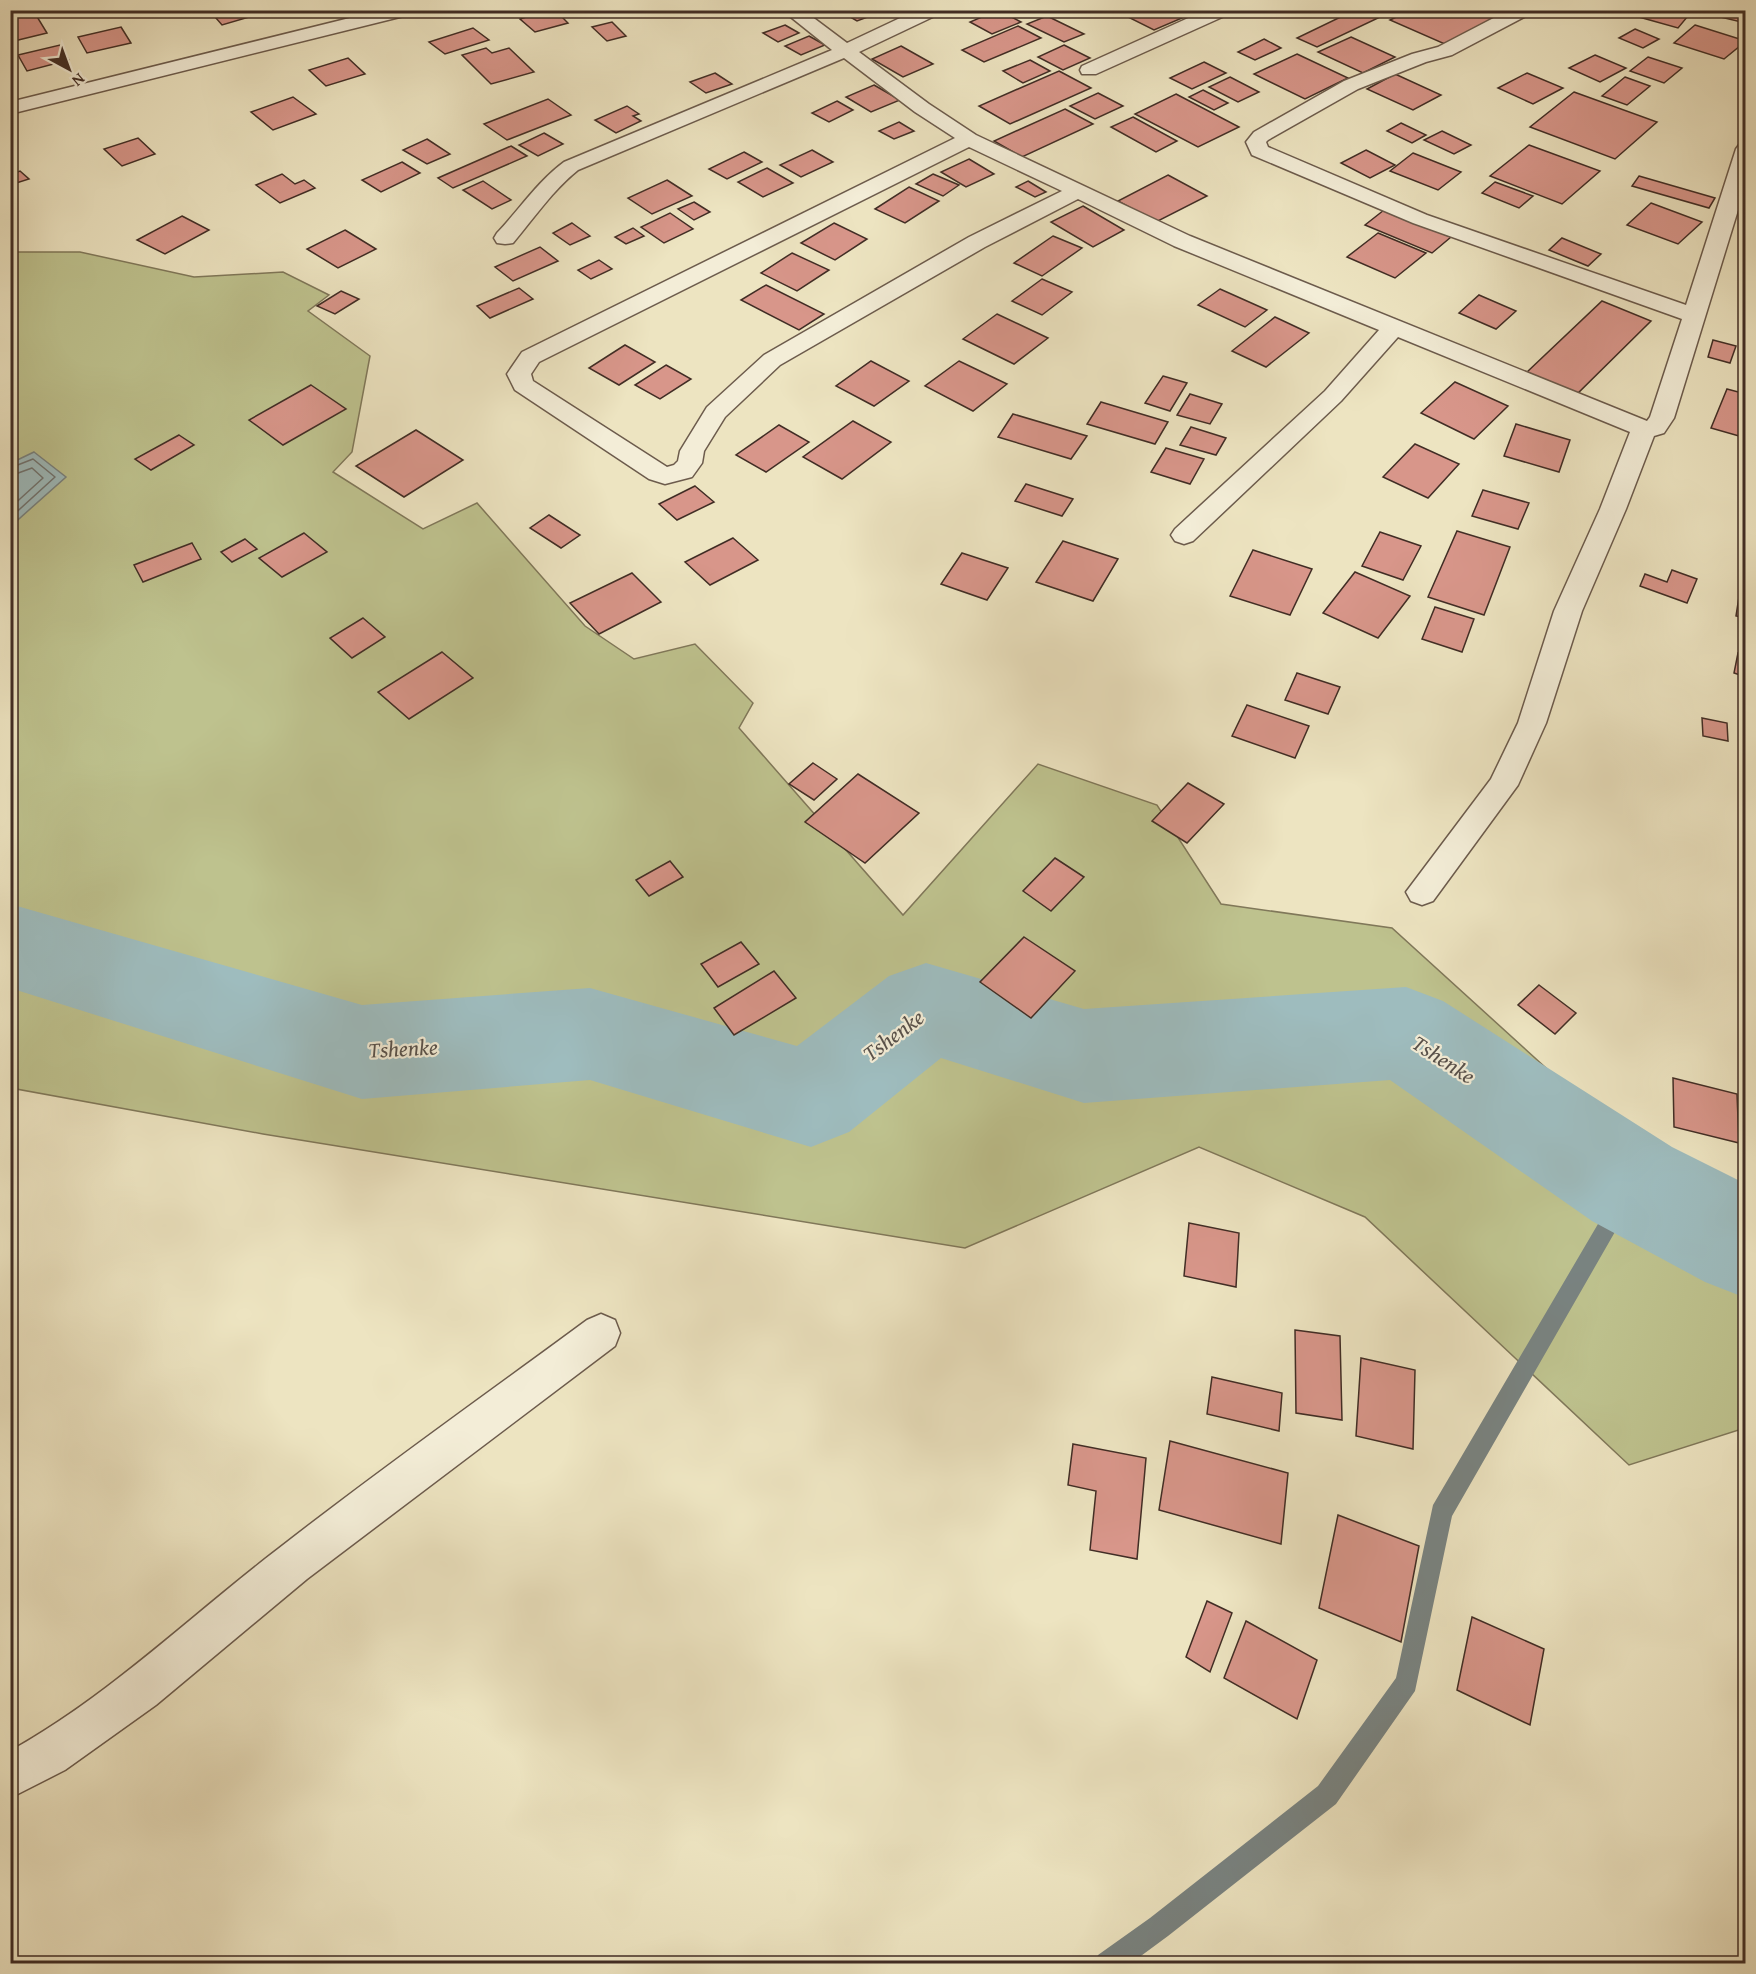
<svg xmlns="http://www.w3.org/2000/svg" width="1756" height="1974" viewBox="0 0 1756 1974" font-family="'Gentium Book Plus',serif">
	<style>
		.green { fill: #bec28e; stroke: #80785a; stroke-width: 1.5 }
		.water { fill: #9ebcbe; stroke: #798381; stroke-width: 1.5 }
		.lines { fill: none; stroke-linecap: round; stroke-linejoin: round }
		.shore { stroke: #707472; stroke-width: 1.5 }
		.stream { fill: #798381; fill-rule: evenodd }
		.river { fill: #9ebcbe; fill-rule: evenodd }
		.building { fill: #d8968a; stroke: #412d25; stroke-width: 1.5 }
		.minor-casing { stroke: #6c5b4c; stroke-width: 3 }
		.minor { fill: #f3edd7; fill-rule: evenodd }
		.labels { text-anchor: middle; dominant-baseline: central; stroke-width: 4.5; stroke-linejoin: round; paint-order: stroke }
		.water-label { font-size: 22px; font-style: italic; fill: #58514b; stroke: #f3edd7 }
	</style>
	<rect width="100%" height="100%" fill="#ede4c1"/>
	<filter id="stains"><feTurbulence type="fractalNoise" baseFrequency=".00333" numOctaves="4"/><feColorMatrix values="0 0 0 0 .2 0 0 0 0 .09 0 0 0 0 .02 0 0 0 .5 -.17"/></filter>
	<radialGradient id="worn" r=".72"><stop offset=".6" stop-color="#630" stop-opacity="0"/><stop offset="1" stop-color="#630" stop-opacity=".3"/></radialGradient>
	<path class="green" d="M10,252H80L194,277L283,272L329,295L308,311L370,356L352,452L333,472L423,529L477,503L585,626L634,659L695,644L753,703L739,728L903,915L1038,764L1157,805L1221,904L1392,928L1611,1127L1745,1195V1428L1629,1465L1365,1217L1199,1147L965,1248L263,1134L11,1088Z"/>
	<path class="water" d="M34,452L66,477L11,526V463Z"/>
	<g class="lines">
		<g class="shore">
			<path d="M10,468L33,459L55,477L10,518"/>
			<path d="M10,476L32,468L43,478L10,508"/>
		</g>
		<path class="stream" d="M1632,1175L1639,1178L1642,1184L1639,1190L1452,1516L1415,1691L1336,1804L1168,1936L1130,1964H1094L1098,1955L1150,1918L1318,1786L1396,1678L1433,1505L1625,1178Z"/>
		<path class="river" d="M10,904L362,1005L590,988L797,1046L889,976L926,963L1084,1009L1406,987L1443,1001L1672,1147L1746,1184V1298L1705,1282L1592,1221L1390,1080L1084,1103L941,1058L849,1132L811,1147L590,1080L362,1099L10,988Z"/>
	</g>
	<g class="building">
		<path d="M19,10H33L47,33L10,42V13Z"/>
		<path d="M209,10H252L256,15L222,25Z"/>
		<path d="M549,10H555L568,23L535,32L520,19Z"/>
		<path d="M838,10H884V11L857,21Z"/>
		<path d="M998,10L1021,22L992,34L970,22Z"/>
		<path d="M1122,10H1194L1196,12L1154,30L1118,12Z"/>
		<path d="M1355,10H1361L1378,18L1317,47L1297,38Z"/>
		<path d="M1411,10H1483L1501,18L1447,45L1390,20Z"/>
		<path d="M1644,10H1693L1678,28L1639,17Z"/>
		<path d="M1710,10H1746V14L1741,22L1708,14Z"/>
		<path d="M1047,16L1084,34L1064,42L1027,24Z"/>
		<path d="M612,22L626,36L607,41L592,27Z"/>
		<path d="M785,25L799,33L778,42L763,33Z"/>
		<path d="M1695,25L1746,41L1724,59L1674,43Z"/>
		<path d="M1018,26L1041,38L984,62L962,50Z"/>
		<path d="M121,27L131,43L87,53L78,37Z"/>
		<path d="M473,28L489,40L445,54L429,42Z"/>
		<path d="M1635,29L1659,39L1643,48L1619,38Z"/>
		<path d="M809,36L825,45L801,55L785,46Z"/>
		<path d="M1351,37L1395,57L1363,73L1318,52Z"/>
		<path d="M1264,39L1281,48L1255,60L1238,52Z"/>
		<path d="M60,45L69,60L27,71L18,55Z"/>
		<path d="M1064,45L1090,58L1063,70L1038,57Z"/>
		<path d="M901,46L933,64L903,77L872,59Z"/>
		<path d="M486,48L492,53L509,48L534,72L491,84L462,55Z"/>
		<path d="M1297,54L1348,78L1305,99L1254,74Z"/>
		<path d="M1595,55L1626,68L1600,82L1569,68Z"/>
		<path d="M1648,57L1682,68L1664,83L1630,71Z"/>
		<path d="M348,58L365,74L326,86L309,70Z"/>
		<path d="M1030,60L1050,71L1023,83L1003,71Z"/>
		<path d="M1204,62L1226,73L1192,89L1170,78Z"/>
		<path d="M1059,71L1091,88L1010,124L979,106Z"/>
		<path d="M715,73L732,84L706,93L690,82Z"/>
		<path d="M1527,73L1563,88L1533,104L1498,88Z"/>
		<path d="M1395,74L1441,95L1413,110L1367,89Z"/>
		<path d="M1230,77L1259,92L1238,102L1209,87Z"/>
		<path d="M1625,77L1650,86L1627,105L1602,96Z"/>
		<path d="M874,85L900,100L871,112L846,97Z"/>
		<path d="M1203,90L1228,103L1214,110L1189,97Z"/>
		<path d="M1574,92L1657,122L1615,159L1530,127Z"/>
		<path d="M1098,93L1123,106L1095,119L1070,106Z"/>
		<path d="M1176,94L1239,127L1198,147L1135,114Z"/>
		<path d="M293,97L316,114L273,130L251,112Z"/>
		<path d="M548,99L571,115L507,140L484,124Z"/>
		<path d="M837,101L853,110L829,122L812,113Z"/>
		<path d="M627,106L639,114L633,116L641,121L616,133L595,120Z"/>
		<path d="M1065,109L1093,124L1022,157L994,141Z"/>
		<path d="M1133,117L1177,141L1156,152L1111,127Z"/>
		<path d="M899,122L914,131L894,139L879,131Z"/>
		<path d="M1401,123L1426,135L1412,143L1387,131Z"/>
		<path d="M1442,131L1471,145L1454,154L1424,140Z"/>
		<path d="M544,133L563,144L538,156L519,145Z"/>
		<path d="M138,138L155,154L122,166L104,149Z"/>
		<path d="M427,139L450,154L427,164L403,150Z"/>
		<path d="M1529,145L1600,171L1562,204L1490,176Z"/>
		<path d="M511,146L527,156L453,188L438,178Z"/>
		<path d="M812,150L833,162L801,177L780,165Z"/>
		<path d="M1366,150L1395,165L1370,178L1341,163Z"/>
		<path d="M744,152L762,162L727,179L709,169Z"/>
		<path d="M1413,153L1461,172L1438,190L1390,171Z"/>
		<path d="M969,159L994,174L966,187L941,172Z"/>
		<path d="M402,162L420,173L381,192L362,180Z"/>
		<path d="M767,168L793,183L763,197L738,182Z"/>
		<path d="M20,171L29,179L10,185V175Z"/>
		<path d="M282,174L295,184L304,180L315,188L280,203L256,185Z"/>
		<path d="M933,174L959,185L943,196L916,184Z"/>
		<path d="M1168,175L1207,196L1156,222L1118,201Z"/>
		<path d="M1639,176L1715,198L1709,208L1632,186Z"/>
		<path d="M667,180L692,196L652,214L628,198Z"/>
		<path d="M483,181L511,200L492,209L463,190Z"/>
		<path d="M1028,181L1046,192L1035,197L1016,187Z"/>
		<path d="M1495,182L1533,196L1519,208L1482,193Z"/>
		<path d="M909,187L939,201L905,223L875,209Z"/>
		<path d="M694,202L710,212L694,220L678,209Z"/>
		<path d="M1651,203L1702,222L1678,244L1627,225Z"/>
		<path d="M1083,206L1124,230L1093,247L1051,222Z"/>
		<path d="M1384,210L1451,237L1432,253L1365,225Z"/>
		<path d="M670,213L693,229L664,243L641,227Z"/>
		<path d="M182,216L209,230L165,254L137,240Z"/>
		<path d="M572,223L590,236L570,245L553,233Z"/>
		<path d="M834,223L867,239L835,260L801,243Z"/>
		<path d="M633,228L644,236L626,244L615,237Z"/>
		<path d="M345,230L376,249L338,268L307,249Z"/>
		<path d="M1378,233L1426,253L1395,278L1347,257Z"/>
		<path d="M1053,236L1082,248L1042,276L1014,263Z"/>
		<path d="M1562,238L1601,254L1588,266L1549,250Z"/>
		<path d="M540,247L558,261L513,281L495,267Z"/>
		<path d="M792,253L829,270L797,291L761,273Z"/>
		<path d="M599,260L612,269L591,279L578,270Z"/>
		<path d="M1042,279L1072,292L1042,315L1012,301Z"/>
		<path d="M766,285L824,314L799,330L741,300Z"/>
		<path d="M519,288L533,299L490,318L477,306Z"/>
		<path d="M1220,289L1267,310L1245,327L1198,305Z"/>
		<path d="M341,291L359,299L335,314L317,306Z"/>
		<path d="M1479,295L1516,311L1496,329L1459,313Z"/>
		<path d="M1602,301L1651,321L1576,395L1526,373Z"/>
		<path d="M997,314L1048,338L1014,364L963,339Z"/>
		<path d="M1275,317L1309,333L1266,367L1232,351Z"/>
		<path d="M1713,340L1736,346L1730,363L1708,357Z"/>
		<path d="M625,345L655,362L619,385L589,368Z"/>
		<path d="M871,361L909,381L874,406L836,386Z"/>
		<path d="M959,361L1007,384L973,411L925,386Z"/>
		<path d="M666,365L691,379L660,399L635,385Z"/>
		<path d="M1163,376L1187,383L1170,411L1145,403Z"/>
		<path d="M1455,382L1508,406L1474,439L1421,413Z"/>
		<path d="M311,385L346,409L283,445L249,420Z"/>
		<path d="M1727,389L1746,394V438L1711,428Z"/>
		<path d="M1190,394L1222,404L1210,424L1177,415Z"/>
		<path d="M1101,402L1168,422L1155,444L1087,424Z"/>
		<path d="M1013,414L1087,436L1071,459L998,437Z"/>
		<path d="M853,421L891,442L842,479L803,457Z"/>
		<path d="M1516,424L1570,440L1559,472L1504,456Z"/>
		<path d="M779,425L809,442L766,472L736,455Z"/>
		<path d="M1191,427L1226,438L1216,455L1180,445Z"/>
		<path d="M416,430L463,460L404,497L356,466Z"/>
		<path d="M179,435L194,445L151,470L135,459Z"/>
		<path d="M1415,444L1459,464L1428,498L1383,477Z"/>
		<path d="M1166,448L1204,459L1190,484L1151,472Z"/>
		<path d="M1026,484L1073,499L1062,516L1015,501Z"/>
		<path d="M695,486L714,502L677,520L659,504Z"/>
		<path d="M1483,490L1529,503L1518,529L1472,516Z"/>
		<path d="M549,515L580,535L561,548L530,528Z"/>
		<path d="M1457,531L1510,547L1484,615L1428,597Z"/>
		<path d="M1380,532L1421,546L1403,580L1362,566Z"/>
		<path d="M304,533L327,552L282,577L259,558Z"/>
		<path d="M733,538L758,560L710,585L685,562Z"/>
		<path d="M245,539L257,549L232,562L221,552Z"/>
		<path d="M1063,541L1118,559L1093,601L1036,582Z"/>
		<path d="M192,543L201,559L143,582L134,565Z"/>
		<path d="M1253,550L1312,569L1290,615L1230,596Z"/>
		<path d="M962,553L1008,568L987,600L941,584Z"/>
		<path d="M1672,570L1697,579L1687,603L1640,586L1645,574L1667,582Z"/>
		<path d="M1355,572L1410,596L1378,638L1323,613Z"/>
		<path d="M632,573L661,602L599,634L570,603Z"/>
		<path d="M1742,578L1746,579V618L1736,616Z"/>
		<path d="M1435,607L1474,619L1462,652L1422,639Z"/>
		<path d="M363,618L385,637L352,658L330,638Z"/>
		<path d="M442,652L473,678L409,719L378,692Z"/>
		<path d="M1738,653L1746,655V677L1734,673Z"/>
		<path d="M1297,673L1340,687L1328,714L1285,700Z"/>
		<path d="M1247,705L1309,726L1295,758L1232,736Z"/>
		<path d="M1702,718L1727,723L1728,741L1703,736Z"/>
		<path d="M813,763L837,779L814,800L789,784Z"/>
		<path d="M858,774L919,813L865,863L805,822Z"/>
		<path d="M1188,783L1224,804L1187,843L1152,821Z"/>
		<path d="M1055,858L1084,877L1051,911L1023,891Z"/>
		<path d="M670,861L683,877L649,896L636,880Z"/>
		<path d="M1024,937L1075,971L1031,1018L980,982Z"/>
		<path d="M741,942L759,964L718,987L701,964Z"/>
		<path d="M774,971L796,998L734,1035L714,1008Z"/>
		<path d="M1539,985L1576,1013L1555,1034L1518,1005Z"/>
		<path d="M1673,1078L1737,1094L1739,1143L1674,1127Z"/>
		<path d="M1189,1223L1239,1233L1236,1287L1184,1276Z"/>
		<path d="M1295,1330L1340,1336L1342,1420L1296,1413Z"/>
		<path d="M1361,1358L1415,1370L1413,1449L1356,1436Z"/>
		<path d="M1212,1377L1282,1393L1279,1431L1207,1414Z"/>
		<path d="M1170,1441L1288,1473L1281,1544L1159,1510Z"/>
		<path d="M1073,1444L1146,1458L1137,1559L1090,1550L1096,1491L1068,1485Z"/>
		<path d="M1338,1515L1419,1546L1401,1642L1319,1608Z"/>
		<path d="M1207,1601L1232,1613L1210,1672L1186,1657Z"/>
		<path d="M1472,1617L1544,1649L1530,1725L1457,1690Z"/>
		<path d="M1246,1621L1317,1660L1297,1719L1224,1678Z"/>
	</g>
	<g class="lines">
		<g class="minor-casing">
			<g id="minor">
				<path d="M382,10H415L412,14L10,114V102Z"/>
				<path d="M782,10H803L847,43L917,10H942L939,14L859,52L929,104L976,135L1190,236L1647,421L1650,417L1682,319L1413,223L1252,155L1246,142L1254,132L1344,81L1412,54L1438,47L1509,10H1533L1530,14L1452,55L1426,62L1358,89L1268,140L1266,142L1268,147L1427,215L1686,305L1736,149L1739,145L1746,143V184L1674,418L1664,433L1654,436L1626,509L1582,611L1546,723L1518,785L1433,901L1422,905L1411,901L1406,892L1491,779L1518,723L1554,611L1600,509L1630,432L1398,337L1341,401L1193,541L1184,544L1175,541L1171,535L1175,529L1325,391L1379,330L1174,246L1078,199L985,247L780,365L725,417L704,451L702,463L692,477L665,484L649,479L515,390L507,374L522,352L955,138L915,112L844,58L578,170C553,190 534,218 513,243L505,244L497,243L494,238L497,233C519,210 538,181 564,162L832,50ZM969,147L1062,191L969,237L764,355L707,407L680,451L678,461L674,465L667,467L533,381L531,374L539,362Z"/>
				<path d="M1206,10H1232L1229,14L1096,74H1082L1080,70L1082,66Z"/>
				<path d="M601,1314L615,1320L620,1333L615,1346L307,1579L156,1705L65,1770L10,1798V1751C109,1696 189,1617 278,1549C379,1470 484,1396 587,1320Z"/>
			</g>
		</g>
		<use href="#minor" class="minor"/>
	</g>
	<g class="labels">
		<g class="water-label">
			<text transform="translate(893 1035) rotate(-37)">Tshenke</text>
			<text transform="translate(403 1048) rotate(-3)">Tshenke</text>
			<text transform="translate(1444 1059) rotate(33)">Tshenke</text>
		</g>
	</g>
	<rect width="1756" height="1974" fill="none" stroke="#ede4c1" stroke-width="36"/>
	<rect x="12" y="12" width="1732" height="1950" fill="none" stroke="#412d25" stroke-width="3"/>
	<rect x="18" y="18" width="1720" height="1938" fill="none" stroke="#412d25" stroke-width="1.5"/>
	<g transform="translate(69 69) rotate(139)" stroke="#f3edd7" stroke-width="4.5" paint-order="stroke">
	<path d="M0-4.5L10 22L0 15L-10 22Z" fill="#412d25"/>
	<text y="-9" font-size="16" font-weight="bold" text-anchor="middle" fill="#412d25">N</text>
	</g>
	<rect width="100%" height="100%" filter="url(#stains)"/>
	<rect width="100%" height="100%" fill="url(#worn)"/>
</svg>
